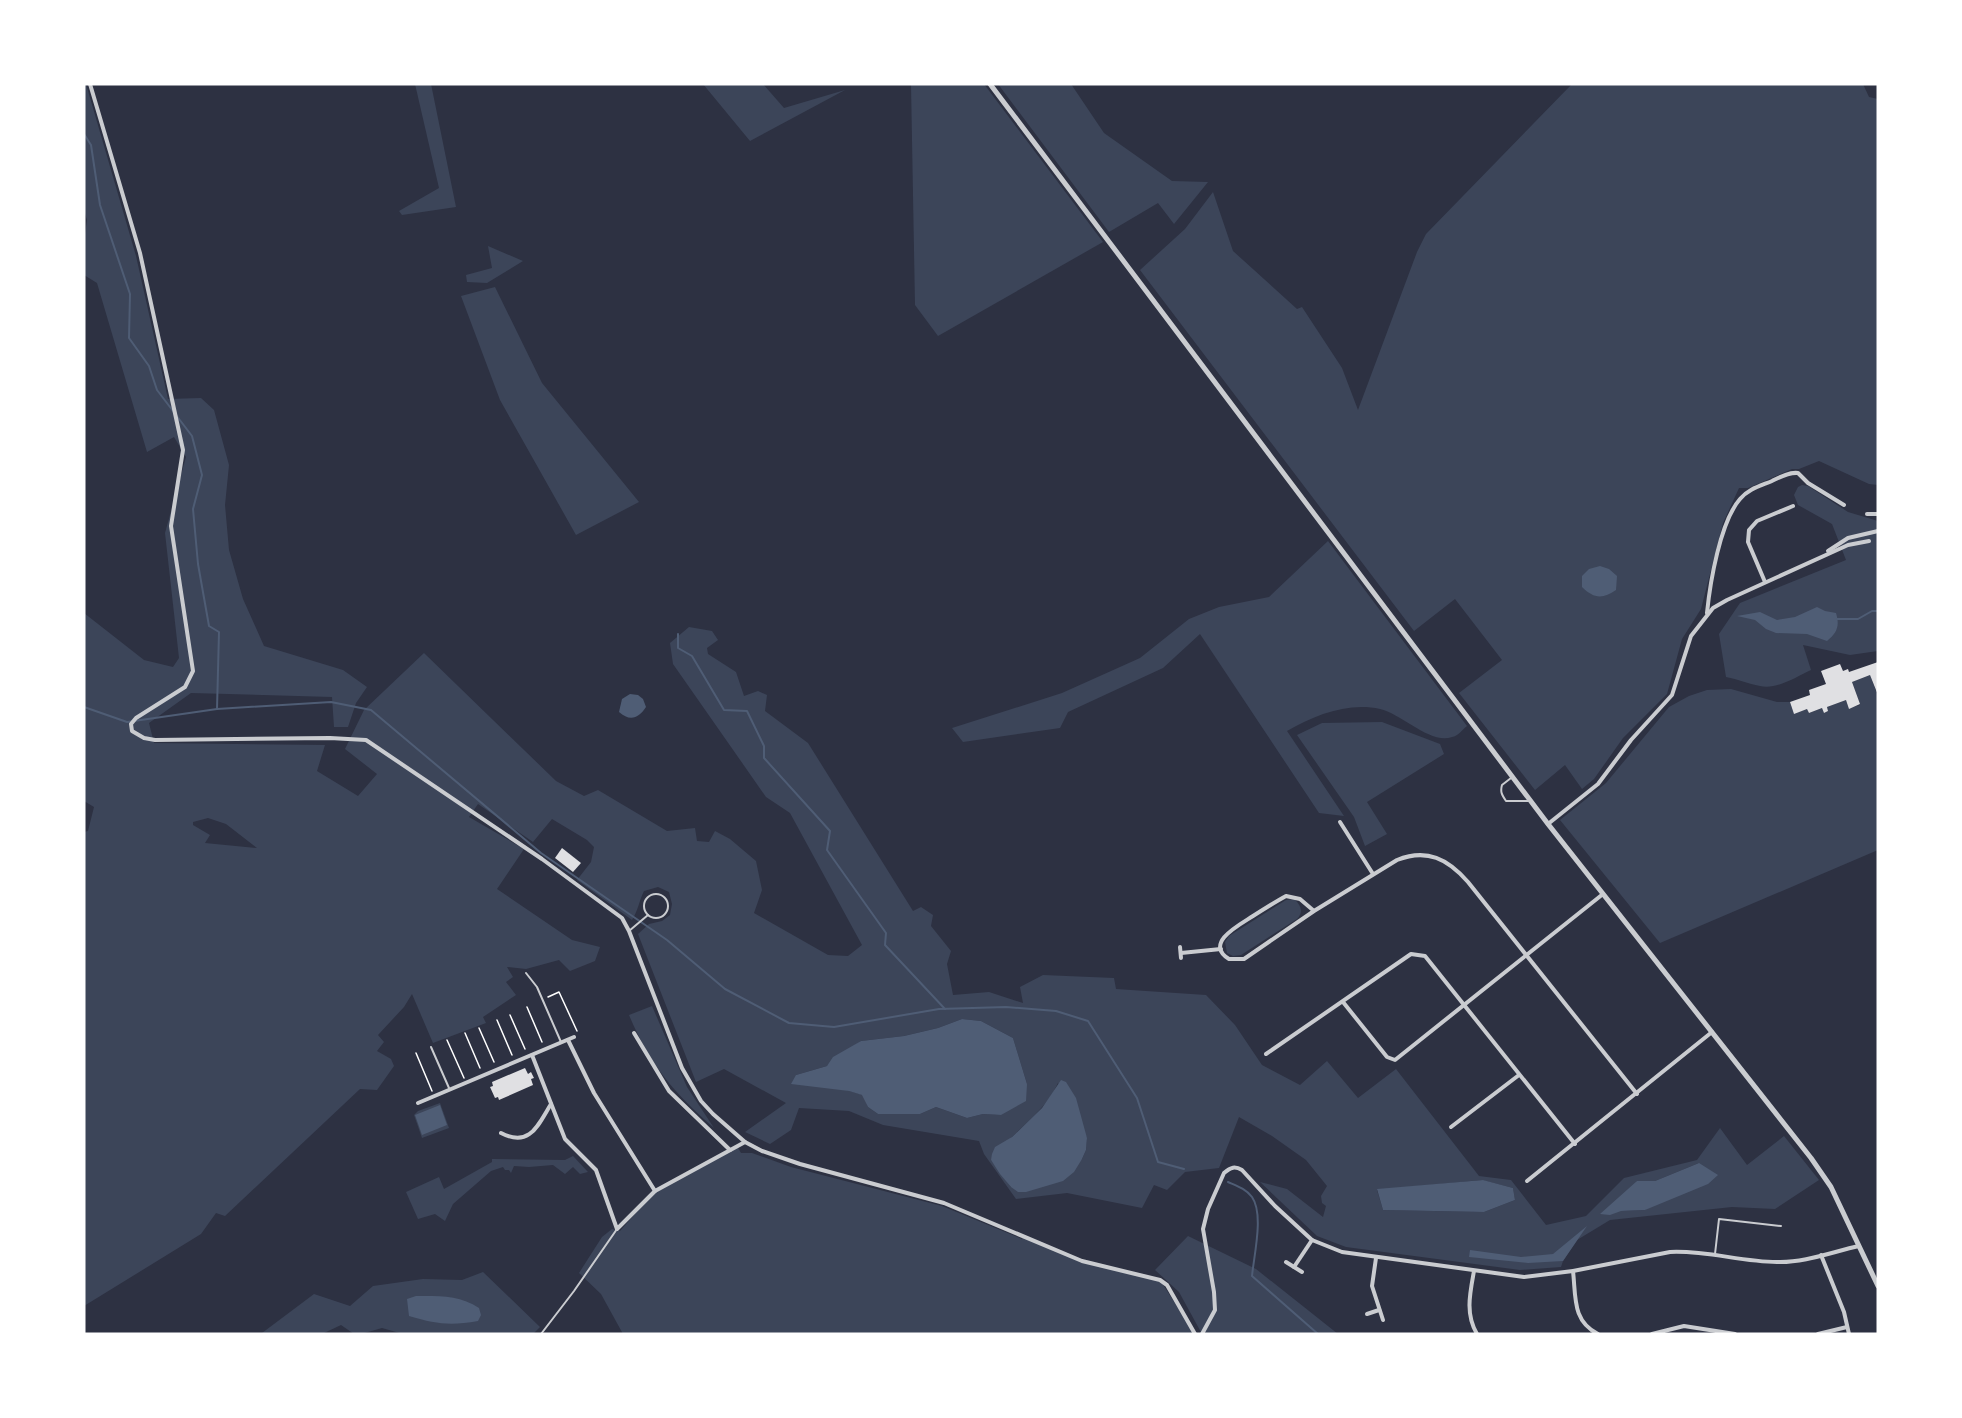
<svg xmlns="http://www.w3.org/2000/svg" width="1962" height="1418" viewBox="0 0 1962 1418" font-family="Arial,sans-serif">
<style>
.green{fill:#3c4559;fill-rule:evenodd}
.water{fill:#4f5d75}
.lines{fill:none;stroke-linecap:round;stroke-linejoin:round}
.stream{stroke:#4f5d75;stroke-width:2}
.building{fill:#e0e0e3}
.path{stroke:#fff;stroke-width:1.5}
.service{stroke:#caccd0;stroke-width:2}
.minor{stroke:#caccd0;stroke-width:4}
.tertiary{stroke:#caccd0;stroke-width:5}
</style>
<rect width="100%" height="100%" fill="#2d3142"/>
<g class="green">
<path d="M84 84H86L136 256 168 399 201 398 214 410 229 465 225 505 229 550 243 599 264 646 343 670 367 687 356 703 348 727H334L332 697 191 693 149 723 154 743 325 745 317 771 358 796 377 774 345 749 364 710 424 653 556 781 584 796 598 790 667 831 695 828 697 841 709 842 715 831 730 839 756 861 762 890 754 913 828 955 848 956 862 945 790 813 766 797 673 664 670 643 689 627 712 631 718 640 707 648 708 654 736 672 744 696 758 691 767 695 765 711 808 743 913 911 921 907 933 915 931 926 951 951 947 964 953 995 989 992 1023 1003 1020 987 1043 975 1114 978 1116 989 1206 995 1235 1025 1262 1065 1300 1085 1327 1061 1358 1098 1396 1069 1479 1176 1511 1180 1546 1225 1586 1216 1624 1178 1697 1160 1720 1128 1747 1165 1784 1136 1819 1180 1775 1209 1732 1207 1610 1220 1577 1240 1563 1261 1561 1267 1520 1270 1346 1247 1317 1236 1260 1182 1287 1189 1323 1217 1326 1206 1322 1203 1321 1196 1327 1186 1306 1160 1272 1136 1239 1117 1219 1168 1185 1172 1167 1190 1154 1185 1142 1208 1067 1193 1016 1199 984 1154 979 1141 883 1125 849 1111 799 1108 791 1130 770 1144 745 1132 786 1103 724 1069 696 1082 638 934 649 924 662 921 670 915 672 904 669 892 658 887 644 891C639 901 638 911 632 920L577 880 591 862 594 847 587 840 552 819 533 842 478 804 469 817 524 849 497 889 572 940 600 947 595 961 570 971 559 960 526 969 507 967 513 977 506 982 516 995 483 1017 486 1023 433 1043 412 994 404 1007 378 1035 384 1042 377 1051 391 1059 394 1066 377 1090 360 1089 225 1216 216 1213 201 1234 84 1306V832L88 831 94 807 84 801V613L144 660 173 667 179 658 165 533 186 457 174 437 147 452 97 283 84 275V241L87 220 84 210ZM208 818 226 824 257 848 205 843 210 835 193 825V822ZM962 1019 981 1021 1013 1038 1027 1084 1001 1115 983 1114 967 1118 936 1107 920 1114H878L868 1107 863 1095 796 1075 827 1066 861 1041 904 1036 938 1028ZM1058 1083 1087 1138 1086 1150 1082 1159 1011 1187 991 1160C998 1153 1004 1145 1011 1138 1029 1120 1047 1107 1058 1083ZM1699 1163 1645 1210 1620 1211 1637 1181H1655ZM1482 1180 1513 1188 1515 1200 1484 1212 1383 1210 1377 1190Z"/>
<path d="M415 84H431L456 207 402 215 399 211 439 188Z"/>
<path d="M703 84H763L784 108 845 90 750 141Z"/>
<path d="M911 84H984L1103 242 938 336 915 305Z"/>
<path d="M998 84H1071L1104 133 1172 181 1208 182 1174 224 1158 203 1109 232Z"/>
<path d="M1572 84H1863L1869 97 1878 99V485L1869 484 1819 461 1799 469H1792L1748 488H1739L1723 523 1701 609 1682 639 1667 694 1623 738 1594 779 1582 789 1565 765 1535 790 1459 693 1502 660 1455 599 1414 631 1140 270 1185 229 1213 192 1233 251 1297 309 1302 307 1342 368 1358 410 1417 252 1426 234Z"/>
<path d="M488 246 523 261 487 283 467 282 466 275 492 268Z"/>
<path d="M495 287 542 383 639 502 576 535 500 400 461 296Z"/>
<path d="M1802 485 1808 486 1848 512 1878 521V651L1850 655 1803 645 1811 670C1796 677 1776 690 1760 686 1748 684 1738 679 1726 677L1719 634 1740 603 1846 560 1832 524 1798 505 1794 495 1798 487Z"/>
<path d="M1328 541 1467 726C1462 730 1458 736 1452 737 1431 745 1402 714 1380 709 1348 702 1315 715 1287 731L1344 816 1319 813 1200 634 1163 668 1068 712 1060 728 963 742 952 728 1062 693 1140 658 1189 619 1219 607 1269 597Z"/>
<path d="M1870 675 1878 696V850L1660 943 1560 820 1606 783 1669 707 1689 696 1707 690 1731 689 1777 702H1790L1794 713 1807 709 1809 713 1822 708 1824 713 1828 711 1827 707 1846 700 1849 708 1860 705 1852 682Z"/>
<path d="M1382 722 1440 744 1444 754 1367 802 1387 834 1365 846 1354 817 1297 735 1322 723Z"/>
<path d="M1294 899C1301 905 1304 912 1297 919L1241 955 1233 956 1227 953 1225 942 1229 936 1286 900Z"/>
<path d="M652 1006 687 1087 714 1128C674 1093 650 1065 629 1015Z"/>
<path d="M440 1103 449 1128 422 1138 414 1115 418 1111Z"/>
<path d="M737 1146 741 1153H752L791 1167 942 1206 1022 1239 1023 1236 1082 1261 1160 1280 1195 1334H623L601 1294 579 1273 602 1237 612 1229 620 1231 655 1191Z"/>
<path d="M573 1156 588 1172 580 1174 573 1167 565 1174 553 1165 529 1167 514 1166 511 1173 509 1170H505L503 1167 491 1171 453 1204 445 1221 435 1214 418 1219 406 1192 439 1177 444 1189 492 1162V1159L565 1160Z"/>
<path d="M1188 1236 1256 1269 1338 1334H1202L1179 1292 1155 1270Z"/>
<path d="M483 1272 540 1327 533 1334H403L382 1328 361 1334H354L341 1325 322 1334 262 1333 314 1294 350 1306 373 1286 423 1279 462 1280Z"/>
</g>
<g class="water">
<path d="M1600 566 1609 569 1617 576 1616 590C1603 599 1594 599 1582 587V576L1589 569Z"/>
<path d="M1817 607 1825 611 1836 613C1840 626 1837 633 1827 641L1807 634 1776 633 1766 629 1755 620 1737 616 1760 612 1777 620 1795 617Z"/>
<path d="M630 694 638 695 643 699 646 707C639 718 630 722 619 712L622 699Z"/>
<path d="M962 1019 981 1021 1013 1038 1027 1084 1026 1101 1001 1115 983 1114 967 1118 936 1107 920 1114H878L868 1107 862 1095 849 1091 791 1084 796 1075 827 1066 833 1057 861 1041 904 1036 938 1028Z"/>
<path d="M1061 1080 1066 1082 1076 1098 1087 1138 1086 1150 1082 1159 1074 1172 1063 1181 1026 1192H1018L1011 1187 1000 1174 991 1160 992 1154 995 1147 1012 1137 1042 1108Z"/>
<path d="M440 1105 447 1125 422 1135 415 1115Z"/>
<path d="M1699 1163 1718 1175 1708 1184 1645 1210 1621 1211 1610 1215 1600 1214 1637 1181H1655Z"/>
<path d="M1483 1180 1513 1188 1515 1200 1484 1212 1383 1210 1377 1189Z"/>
<path d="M1587 1226 1563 1261 1528 1263 1469 1257 1470 1250 1521 1257 1553 1254Z"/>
<path d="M416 1296C439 1296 460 1295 479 1308L481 1315 478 1321C450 1326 436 1324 409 1316L407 1299Z"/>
</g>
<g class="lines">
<g class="stream">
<path d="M84 134 91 145 100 205 130 294 129 338 149 366 157 390 173 411"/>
<path d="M176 415 192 436 202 475 193 509 198 564 209 626 219 632 217 709"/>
<path d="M1837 619H1858L1872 611H1878"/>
<path d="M678 634V648L692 656 724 710 747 711 764 746V758L830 831 827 850 886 933 885 945 945 1009"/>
<path d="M84 707 127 722 217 709 331 702 371 710 541 853 667 940 725 989 789 1023 834 1027 939 1009 1006 1007 1056 1011 1088 1021 1137 1098 1158 1162 1184 1169"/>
<path d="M1228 1182C1237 1186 1246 1189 1252 1197 1264 1214 1254 1255 1252 1276L1318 1334"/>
</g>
</g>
<g class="building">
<path d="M1878 662V695L1870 675 1852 682 1860 704 1849 709 1846 700 1827 707 1828 711 1824 713 1822 708 1809 713 1807 709 1794 714 1790 702 1810 695 1809 690 1826 684 1821 671 1840 664 1843 671 1848 669 1849 672Z"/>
<path d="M562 848 581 863 573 872 555 858Z"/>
<path d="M525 1068 528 1074 531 1072 534 1078 531 1079 533 1085 499 1100 498 1097 495 1098 490 1087 493 1086 492 1082Z"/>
</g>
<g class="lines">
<g class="path">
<path d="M548 997 559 992 577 1031"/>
<path d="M527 1007 542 1042"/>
<path d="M510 1015 525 1049"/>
<path d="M497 1020 512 1055"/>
<path d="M479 1028 494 1062"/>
<path d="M465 1033 480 1068"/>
<path d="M447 1040 464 1078"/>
<path d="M416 1053 432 1091"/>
</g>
<g class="service">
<path d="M1511 778 1502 785C1500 792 1502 795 1506 801H1528"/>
<circle cx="656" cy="906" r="12"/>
<path d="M629 931 648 915"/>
<path d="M526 973 537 987 561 1042"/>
<path d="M431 1047 449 1088"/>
<path d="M1715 1254 1719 1219 1781 1226"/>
<path d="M541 1334 574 1291 617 1229"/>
</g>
<g class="minor">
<path d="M90 84 140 253 183 450 171 526 193 671 185 687 136 718 131 724 132 731 144 738 155 740 330 738 366 740 542 859 622 918 629 931 682 1068 701 1101 713 1114 745 1142 762 1151 800 1164 944 1203 1082 1261 1160 1280 1167 1285 1195 1334"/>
<path d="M1867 514H1878"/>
<path d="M1828 551 1848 538 1878 531"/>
<path d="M1765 582 1748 542 1749 530 1757 521 1793 506"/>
<path d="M1707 613C1710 583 1720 522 1740 499 1748 489 1760 486 1772 481 1780 477 1789 472 1798 473L1808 483 1844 505"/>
<path d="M1340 822 1373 874"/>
<path d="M1548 824 1598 784 1631 740 1672 695 1691 636 1713 608 1727 600 1848 545 1869 541"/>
<path d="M1314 911 1300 899 1286 896C1275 902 1264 909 1253 916 1241 924 1203 943 1229 959H1244L1314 911 1397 860C1427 848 1448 859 1468 882L1637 1094"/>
<path d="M1180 947 1181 958"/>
<path d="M1181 953 1221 949"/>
<path d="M1343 1002 1387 1057 1395 1060 1603 894"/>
<path d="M634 1033 669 1091 730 1150"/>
<path d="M568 1040 594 1093 655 1191"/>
<path d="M1266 1054 1411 954 1425 956 1575 1144"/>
<path d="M532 1055 565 1139 596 1170 617 1229 655 1191 745 1142"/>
<path d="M418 1103 574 1037"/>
<path d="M1451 1127 1519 1075"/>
<path d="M501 1133C530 1148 538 1125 551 1104"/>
<path d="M1527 1181 1712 1032"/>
<path d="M1821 1255 1844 1312 1849 1334"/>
<path d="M1376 1258 1372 1286 1383 1320"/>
<path d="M1286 1262 1302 1272"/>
<path d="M1294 1267 1312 1240"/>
<path d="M1474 1271C1470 1293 1465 1314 1477 1334"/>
<path d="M1573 1271C1576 1297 1572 1321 1598 1334"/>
<path d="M1367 1314 1379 1310"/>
<path d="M1202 1334 1215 1310 1214 1292 1203 1229 1208 1209 1224 1173C1231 1167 1235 1166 1242 1170L1275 1206 1312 1240 1342 1252 1524 1277 1573 1271 1670 1252C1706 1250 1741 1262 1777 1262 1804 1263 1832 1252 1859 1246"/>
<path d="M1652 1334 1684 1326 1735 1334"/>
<path d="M1818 1334 1847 1327"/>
</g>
<path class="tertiary" d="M990 84 1548 824 1811 1158 1831 1187 1878 1286"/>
</g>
<rect width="1962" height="1418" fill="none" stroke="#ffffff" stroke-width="171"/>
</svg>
